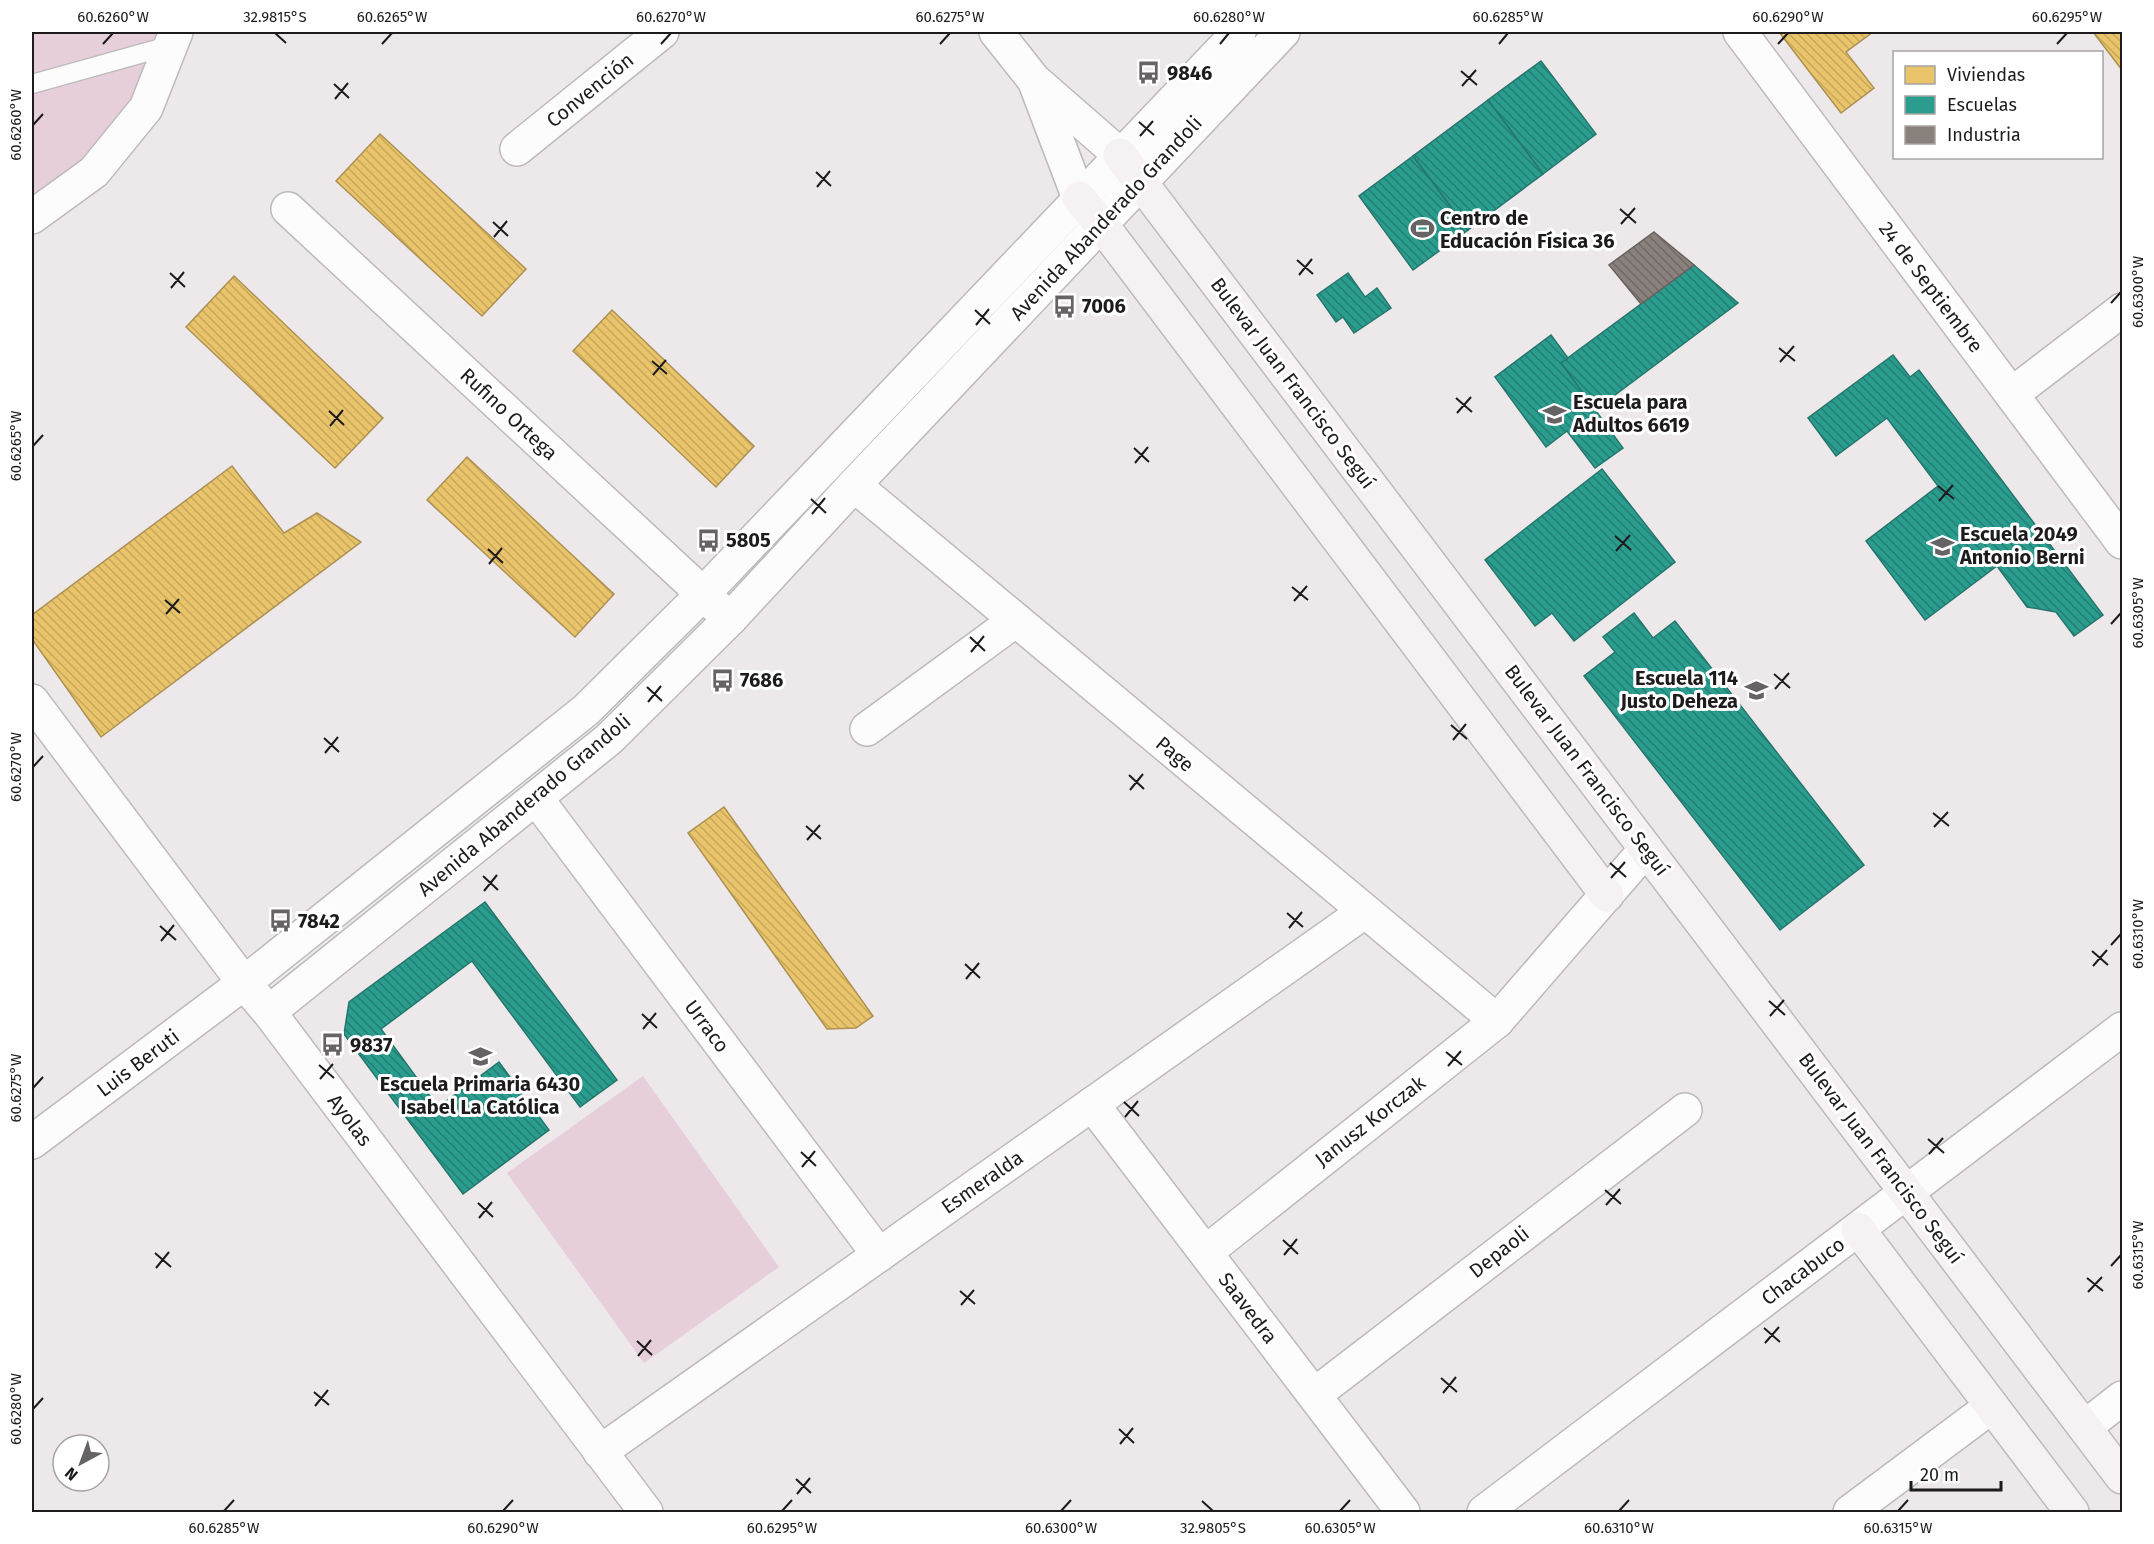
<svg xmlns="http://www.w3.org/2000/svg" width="2154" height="1544" viewBox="0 0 2154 1544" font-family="'Fira Sans',sans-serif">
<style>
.grass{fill:#e6cedb}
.homes{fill:url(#homes-back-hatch);stroke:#ac9153;stroke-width:1.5}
.schools{fill:url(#schools-back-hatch);stroke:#26766c;stroke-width:1.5}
.industry{fill:url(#industry-back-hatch);stroke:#69625f;stroke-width:1.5}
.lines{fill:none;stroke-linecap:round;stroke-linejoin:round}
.service-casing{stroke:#bdbabb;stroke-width:21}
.minor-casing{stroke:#bdbabb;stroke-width:36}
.tertiary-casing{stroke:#bdbabb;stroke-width:36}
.secondary-casing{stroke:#bdbabb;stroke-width:36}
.service{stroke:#fcfcfc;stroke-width:18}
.minor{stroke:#fcfcfc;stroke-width:33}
.tertiary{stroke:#fcfcfc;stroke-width:33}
.secondary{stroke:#f6f2f4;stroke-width:33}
.ticks{fill:none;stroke:#1d1b1c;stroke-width:2}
.labels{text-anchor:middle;stroke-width:6;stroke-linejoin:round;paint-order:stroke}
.poi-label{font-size:20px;font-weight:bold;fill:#1d1b1c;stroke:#fff;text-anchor:start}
.street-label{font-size:20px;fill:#1d1b1c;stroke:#fff}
.neatline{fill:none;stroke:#1d1b1c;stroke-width:2}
.ticks-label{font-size:15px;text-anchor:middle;fill:#1d1b1c}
</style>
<defs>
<pattern id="homes-back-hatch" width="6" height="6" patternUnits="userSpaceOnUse" patternTransform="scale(1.5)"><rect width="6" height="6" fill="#e9c46a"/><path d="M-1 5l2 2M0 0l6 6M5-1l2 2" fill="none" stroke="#c7a85b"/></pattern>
<pattern id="schools-back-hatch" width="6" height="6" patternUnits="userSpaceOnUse" patternTransform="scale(1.5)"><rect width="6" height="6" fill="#2a9d8f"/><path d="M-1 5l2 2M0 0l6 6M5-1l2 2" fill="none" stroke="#237f74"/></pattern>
<pattern id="industry-back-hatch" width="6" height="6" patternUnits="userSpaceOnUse" patternTransform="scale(1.5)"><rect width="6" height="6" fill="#8a817c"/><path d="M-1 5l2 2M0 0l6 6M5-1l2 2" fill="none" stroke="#706965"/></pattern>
</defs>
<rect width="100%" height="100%" fill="#ede9eb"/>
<g class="grass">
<path d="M32 32H176L146 108 32 217Z"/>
<path d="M643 1076 779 1267 644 1363 507 1173Z"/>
</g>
<g class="homes">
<path d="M1779 32H1873L1846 52 1874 88 1841 113Z"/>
<path d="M2093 32H2122V70Z"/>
<path d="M380 134 526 269 482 316 336 181Z"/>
<path d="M234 276 383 418 335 468 186 327Z"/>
<path d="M612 310 754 446 716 487 573 351Z"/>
<path d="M467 457 614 594 575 637 427 500Z"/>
<path d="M232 466 284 533 317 513 361 542 101 737 32 639V615Z"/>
<path d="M724 807 873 1016 856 1028 827 1029 688 833Z"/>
</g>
<g class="schools">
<path d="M1541 61 1596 134 1543 174 1488 100Z"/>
<path d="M1488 100 1543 174 1468 230 1413 156Z"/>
<path d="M1413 156 1468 230 1413 270 1359 196Z"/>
<path d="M1694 265 1738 303 1595 410 1561 363Z"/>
<path d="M1348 273 1365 297 1377 288 1391 308 1354 333 1343 317 1336 322 1317 295Z"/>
<path d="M1551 335 1568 358 1561 363 1623 448 1595 468 1567 431 1546 447 1495 377Z"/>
<path d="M1893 355 1910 377 1919 370 2103 615 2074 636 2056 612 2027 607 1997 566 1925 620 1866 541 1938 486 1887 418 1836 456 1808 418Z"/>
<path d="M1602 469 1675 562 1574 641 1552 613 1535 626 1485 560Z"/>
<path d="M1634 613 1653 638 1675 621 1864 865 1780 930 1584 676 1615 652 1603 637Z"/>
<path d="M485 902 617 1080 580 1107 472 961 381 1029 438 1107 499 1062 549 1130 463 1194 344 1034 349 1002Z"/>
</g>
<path class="industry" d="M1654 232 1694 265 1641 304 1609 265Z"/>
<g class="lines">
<defs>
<path id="service" d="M32 84 172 45"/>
<g id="minor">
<path d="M996 32 1034 80 1120 155"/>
<path d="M1740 32 2122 542"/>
<path d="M1036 85 1079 198"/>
<path d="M517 149 662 32"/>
<path d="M288 209 730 619"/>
<path d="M32 217 94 172 146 108 176 32"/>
<path d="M2012 394 2122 310"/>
<path d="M854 485 1497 1021"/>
<path d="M867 729 1016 620"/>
<path d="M536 798 879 1255"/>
<path d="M269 1012 646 1512"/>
<path d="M1092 1104 1403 1512"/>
<path d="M32 1142 244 983"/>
<path d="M1206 1252 1497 1021 1646 849"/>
<path d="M1314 1395 1685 1110"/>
<path d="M2085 1427 2122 1398"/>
<path d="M600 1452 1364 912"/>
<path d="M1484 1512 2122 1029"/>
<path d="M1850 1512 1992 1406"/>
</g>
<g id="tertiary">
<path d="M32 701 244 983 269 1012 609 739 730 619 854 485 1283 32"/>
<path d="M244 983 586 710 703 594 1239 32"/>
</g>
<g id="secondary">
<path d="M1120 155 2122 1477"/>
<path d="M1079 198 1101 224 1607 895"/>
<path d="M1858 1229 2072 1512"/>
</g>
</defs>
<use href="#service" class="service-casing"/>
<use href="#minor" class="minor-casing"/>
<use href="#tertiary" class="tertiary-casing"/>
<use href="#secondary" class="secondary-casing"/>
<use href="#service" class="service"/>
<use href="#minor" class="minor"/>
<use href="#tertiary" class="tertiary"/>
<use href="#secondary" class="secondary"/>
</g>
<path class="ticks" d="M275 33 286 43M103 44 113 33M382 44 392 33M661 44 671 33M940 44 950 33M1220 44 1229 33M1499 44 1508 33M1778 44 1788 33M2057 44 2067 33M1461 71 1477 85M334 84 349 98M1462 86 1476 70M335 99 348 83M1139 122 1154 135M33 125 43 114M1140 136 1153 121M816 172 831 186M817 187 830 171M1620 209 1636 223M493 222 508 236M1621 224 1635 208M494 237 507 221M1297 260 1313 274M170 273 185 287M1299 275 1312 259M171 288 184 272M2111 303 2121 292M975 310 990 324M976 325 989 309M1779 348 1795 361M652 361 667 374M1780 362 1794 346M653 375 666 360M1456 398 1472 412M329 411 344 425M1457 413 1471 397M330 426 343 410M33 446 43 435M1134 448 1149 462M1135 463 1148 447M1938 486 1954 499M811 499 826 513M1939 501 1953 485M812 514 825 498M1615 536 1631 550M488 549 503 563M1616 551 1630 535M489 564 502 548M1292 587 1308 600M165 600 180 613M1294 601 1307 586M166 614 179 599M2111 624 2121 613M970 637 985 651M971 652 984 636M1774 674 1790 688M647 687 662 701M1775 689 1789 673M648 702 661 686M1451 725 1467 739M324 738 339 752M1453 740 1466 724M325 753 338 737M33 767 43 756M1129 775 1144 789M1130 790 1143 774M1933 813 1949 826M806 826 821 839M1934 827 1948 812M807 840 820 825M1610 863 1626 877M483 876 498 890M1611 878 1625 862M484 891 497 875M1287 913 1303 927M160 926 176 940M1289 928 1302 912M161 941 174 925M2111 945 2121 934M2092 951 2108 965M965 964 980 978M2093 966 2107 950M966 979 979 963M1769 1001 1785 1015M642 1014 657 1028M1770 1016 1784 1000M643 1029 656 1013M1446 1052 1462 1065M319 1065 334 1078M1448 1066 1461 1051M320 1079 333 1064M33 1088 43 1077M1124 1102 1139 1116M1125 1117 1138 1101M1928 1139 1944 1153M801 1152 816 1166M1929 1154 1943 1138M802 1167 815 1151M1605 1190 1621 1204M478 1203 493 1217M1606 1205 1620 1189M479 1218 492 1202M1283 1240 1298 1254M155 1253 171 1267M1284 1255 1297 1239M2111 1266 2121 1255M156 1268 169 1252M2087 1278 2103 1291M960 1291 975 1304M2088 1292 2102 1277M961 1305 974 1290M1764 1328 1780 1342M637 1341 652 1355M1765 1343 1779 1327M638 1356 651 1340M1441 1378 1457 1392M314 1392 329 1405M1443 1393 1456 1377M315 1406 328 1390M33 1409 43 1398M1119 1429 1134 1443M1120 1444 1133 1428M796 1479 811 1493M797 1494 810 1478M1202 1501 1213 1511M224 1511 234 1500M503 1511 513 1500M782 1511 792 1500M1061 1511 1071 1500M1340 1511 1350 1500M1619 1511 1629 1500M1898 1511 1908 1500"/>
<defs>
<symbol id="bus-bare" viewBox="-9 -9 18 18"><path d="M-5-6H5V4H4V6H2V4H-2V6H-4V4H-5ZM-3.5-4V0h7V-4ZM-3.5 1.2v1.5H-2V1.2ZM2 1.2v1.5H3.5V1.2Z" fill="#666364" stroke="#fff" stroke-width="2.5" paint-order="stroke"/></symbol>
<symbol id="stadium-bare" viewBox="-9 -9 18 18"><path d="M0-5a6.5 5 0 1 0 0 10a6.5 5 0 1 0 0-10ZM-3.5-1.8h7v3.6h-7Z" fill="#666364" stroke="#fff" stroke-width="2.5" paint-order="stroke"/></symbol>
<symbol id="university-bare" viewBox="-9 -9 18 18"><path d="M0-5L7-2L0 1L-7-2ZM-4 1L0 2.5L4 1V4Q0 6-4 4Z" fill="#666364" stroke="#fff" stroke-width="2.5" paint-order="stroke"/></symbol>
<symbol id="school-bare" viewBox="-9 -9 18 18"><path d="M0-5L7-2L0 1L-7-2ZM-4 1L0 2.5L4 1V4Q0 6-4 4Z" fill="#666364" stroke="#fff" stroke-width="2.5" paint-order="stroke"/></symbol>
</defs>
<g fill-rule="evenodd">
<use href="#bus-bare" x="1132" y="56" width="33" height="33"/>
<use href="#stadium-bare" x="1406" y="212" width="33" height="33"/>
<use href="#bus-bare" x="1048" y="290" width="33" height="33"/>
<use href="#university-bare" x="1538" y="398" width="33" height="33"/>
<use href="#bus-bare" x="692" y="524" width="33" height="33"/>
<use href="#school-bare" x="1926" y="530" width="33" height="33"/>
<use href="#bus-bare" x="706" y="664" width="33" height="33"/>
<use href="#school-bare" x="1740" y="674" width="33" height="33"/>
<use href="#bus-bare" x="264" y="904" width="33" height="33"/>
<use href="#bus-bare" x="316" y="1028" width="33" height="33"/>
<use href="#school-bare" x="464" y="1040" width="33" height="33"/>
</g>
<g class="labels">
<g class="poi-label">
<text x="1167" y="80">9846</text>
<text x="1440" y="225">Centro de<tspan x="1440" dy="23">Educación Física 36</tspan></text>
<text x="1082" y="313">7006</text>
<text x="1573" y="409">Escuela para<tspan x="1573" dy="23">Adultos 6619</tspan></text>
<text x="1960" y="541">Escuela 2049<tspan x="1960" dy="23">Antonio Berni</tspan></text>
<text x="726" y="547">5805</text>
<text x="1738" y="685" text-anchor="end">Escuela 114<tspan x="1738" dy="23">Justo Deheza</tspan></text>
<text x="740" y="687">7686</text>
<text x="298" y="928">7842</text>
<text x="350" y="1052">9837</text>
<text x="480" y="1091" text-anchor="middle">Escuela Primaria 6430<tspan x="480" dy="23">Isabel La Católica</tspan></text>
</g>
<g class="street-label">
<text transform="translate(590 90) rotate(-39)" y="7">Convención</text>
<text transform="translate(1106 218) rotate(-47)" y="7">Avenida Abanderado Grandoli</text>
<text transform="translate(1931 287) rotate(53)" y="7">24 de Septiembre</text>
<text transform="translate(1293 383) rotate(53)" y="7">Bulevar Juan Francisco Seguí</text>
<text transform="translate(509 414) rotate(43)" y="7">Rufino Ortega</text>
<text transform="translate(1175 754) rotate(40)" y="7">Page</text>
<text transform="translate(1587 770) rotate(53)" y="7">Bulevar Juan Francisco Seguí</text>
<text transform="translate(524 805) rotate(-40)" y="7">Avenida Abanderado Grandoli</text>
<text transform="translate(707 1026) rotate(53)" y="7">Urraco</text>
<text transform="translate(138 1063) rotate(-37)" y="7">Luis Beruti</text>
<text transform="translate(350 1120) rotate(53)" y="7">Ayolas</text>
<text transform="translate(1370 1121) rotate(-38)" y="7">Janusz Korczak</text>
<text transform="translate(1881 1158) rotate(53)" y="7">Bulevar Juan Francisco Seguí</text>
<text transform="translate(982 1182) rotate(-35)" y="7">Esmeralda</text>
<text transform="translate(1499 1252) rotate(-38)" y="7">Depaoli</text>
<text transform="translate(1803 1271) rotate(-37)" y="7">Chacabuco</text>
<text transform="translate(1248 1308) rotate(53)" y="7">Saavedra</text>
</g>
</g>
<rect width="2154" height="1544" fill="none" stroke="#ffffff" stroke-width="66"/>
<rect x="1893" y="51" width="210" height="108" fill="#ffffff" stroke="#a5a4a4" stroke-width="1.5"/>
<rect x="1905" y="66" width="30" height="18" fill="#e9c46a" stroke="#a5a4a4" stroke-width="1.5"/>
<text x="1947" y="81" font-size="18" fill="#1d1b1c">Viviendas</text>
<rect x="1905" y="96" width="30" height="18" fill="#2a9d8f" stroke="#a5a4a4" stroke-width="1.5"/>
<text x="1947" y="111" font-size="18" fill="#1d1b1c">Escuelas</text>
<rect x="1905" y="126" width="30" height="18" fill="#8a817c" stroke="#a5a4a4" stroke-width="1.5"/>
<text x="1947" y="141" font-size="18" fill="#1d1b1c">Industria</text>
<g transform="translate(81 1463) rotate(221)"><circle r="28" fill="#ffffff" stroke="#a5a4a4" stroke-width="1.5"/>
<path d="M0-4.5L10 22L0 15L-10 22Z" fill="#666364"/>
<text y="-9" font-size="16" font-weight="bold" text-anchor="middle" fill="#1d1b1c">N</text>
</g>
<path d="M1911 1481v9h90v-9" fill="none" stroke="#1d1b1c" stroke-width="3"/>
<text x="1920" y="1481" font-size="18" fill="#1d1b1c" stroke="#ffffff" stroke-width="4.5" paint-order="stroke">20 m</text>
<rect x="33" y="33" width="2088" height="1478" class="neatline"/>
<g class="ticks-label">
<text x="113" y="22">60.6260°W</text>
<text x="275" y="22">32.9815°S</text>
<text x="392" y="22">60.6265°W</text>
<text x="671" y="22">60.6270°W</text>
<text x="950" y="22">60.6275°W</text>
<text x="1229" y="22">60.6280°W</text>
<text x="1508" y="22">60.6285°W</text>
<text x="1788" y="22">60.6290°W</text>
<text x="2067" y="22">60.6295°W</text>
<text transform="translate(16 125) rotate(-90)" y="5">60.6260°W</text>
<text transform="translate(2138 292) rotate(-90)" y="5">60.6300°W</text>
<text transform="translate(16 446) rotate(-90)" y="5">60.6265°W</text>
<text transform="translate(2138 613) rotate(-90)" y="5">60.6305°W</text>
<text transform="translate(16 767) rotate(-90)" y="5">60.6270°W</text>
<text transform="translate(2138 934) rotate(-90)" y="5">60.6310°W</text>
<text transform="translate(16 1088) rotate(-90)" y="5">60.6275°W</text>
<text transform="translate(2138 1255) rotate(-90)" y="5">60.6315°W</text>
<text transform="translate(16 1409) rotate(-90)" y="5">60.6280°W</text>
<text x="224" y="1533">60.6285°W</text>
<text x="503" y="1533">60.6290°W</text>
<text x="782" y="1533">60.6295°W</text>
<text x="1061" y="1533">60.6300°W</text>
<text x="1213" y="1533">32.9805°S</text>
<text x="1340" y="1533">60.6305°W</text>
<text x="1619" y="1533">60.6310°W</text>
<text x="1898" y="1533">60.6315°W</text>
</g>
</svg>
